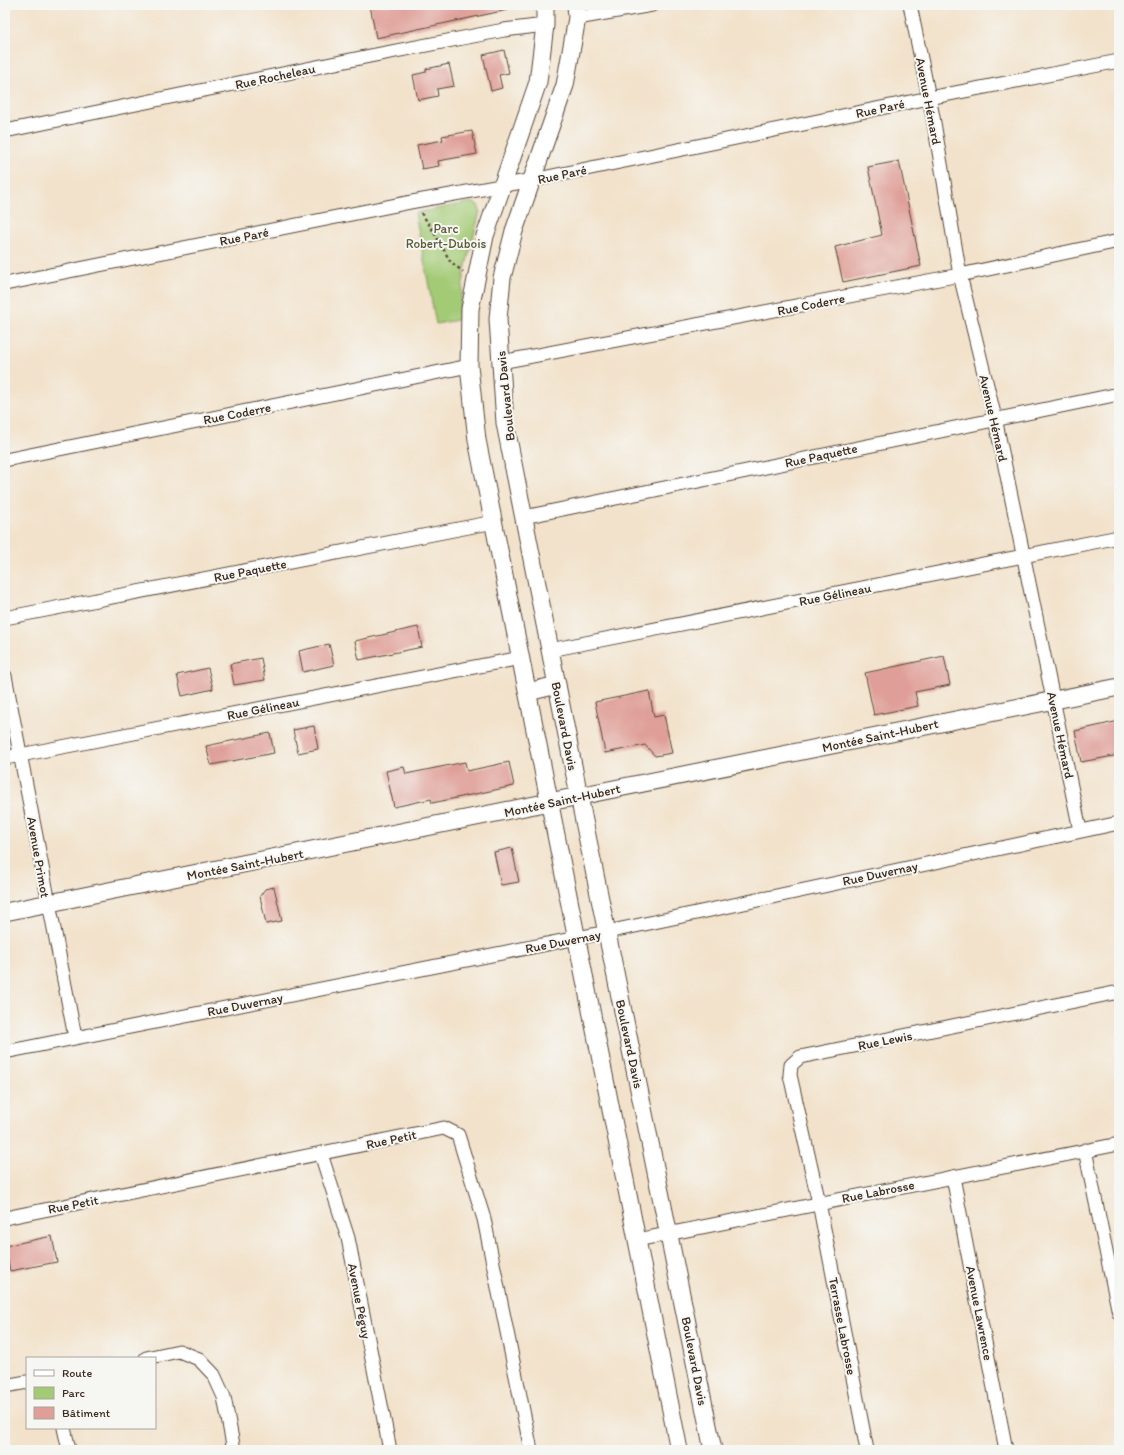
<svg xmlns="http://www.w3.org/2000/svg" width="1124" height="1455" viewBox="0 0 1124 1455" font-family="Itim,sans-serif">
<style>
.green{fill:#a3ca75;stroke:#6f7a4a}
.building{fill:#df9e97}
.lines{fill:none;stroke-linecap:round;stroke-linejoin:round}
.minor-casing{stroke:#564638;stroke-width:15}
.tertiary-casing{stroke:#564638;stroke-width:19}
.path{stroke:#564638;stroke-width:2.5;stroke-dasharray:3 3;stroke-linecap:butt}
.minor{stroke:#fff;stroke-width:13}
.tertiary{stroke:#fff;stroke-width:17}
.labels{text-anchor:middle;stroke-width:4;stroke-linejoin:round;paint-order:stroke}
.street-label{font-size:13px;fill:#3b2a1e;stroke:#f6f6f2}
.park-label{font-size:13px;fill:#5a5a38;stroke:#f6f6f2}
</style>
<rect width="100%" height="100%" fill="#f6f6f2"/>
<filter id="ink" filterUnits="userSpaceOnUse"><feTurbulence type="fractalNoise" baseFrequency=".025" numOctaves="2"/><feDisplacementMap in="SourceGraphic" scale="8" xChannelSelector="R" yChannelSelector="G"/><feConvolveMatrix kernelMatrix="1 2 1 2 8 2 1 2 1" color-interpolation-filters="sRGB"/></filter>
<filter id="wash" filterUnits="userSpaceOnUse"><feTurbulence type="fractalNoise" baseFrequency=".012" numOctaves="4" result="noise"/><feDisplacementMap in="SourceGraphic" scale="16" xChannelSelector="R" yChannelSelector="G"/><feGaussianBlur stdDeviation="0.9" result="paint"/><feColorMatrix in="noise" values="0 0 0 0 0 0 0 0 0 0 0 0 0 0 0 0 0 1.4 0 .05"/><feComposite in="paint" operator="in"/></filter>
<g filter="url(#wash)">
<rect width="100%" height="100%" fill="#f2e2cb"/>
<path class="green" d="M472 202 478 205 480 211 465 270 458 320 436 324 415 213Z"/>
<g id="blocks">
<g class="building">
<path d="M370 5H506L507 10 376 38Z"/>
<path d="M504 50 509 73 499 75 502 88 491 91 483 55Z"/>
<path d="M449 64 454 86 437 89 438 96 418 100 413 75 426 72V69Z"/>
<path d="M472 131 477 154 438 161 439 166 422 169 417 145 443 140 442 136Z"/>
<path d="M899 161 921 266 843 282 835 247 882 235 868 167Z"/>
<path d="M418 627 422 647 359 660 355 641Z"/>
<path d="M329 644 334 665 303 672 299 651Z"/>
<path d="M944 656 950 685 915 692 918 706 874 715 865 673Z"/>
<path d="M261 658 265 680 234 685 230 664Z"/>
<path d="M208 668 213 689 182 696 177 675Z"/>
<path d="M649 691 654 717 664 715 672 753 655 756 645 745 605 753 595 702Z"/>
<path d="M1119 721V755L1081 762 1075 731Z"/>
<path d="M314 726 318 749 298 753 293 730Z"/>
<path d="M270 733 274 753 211 765 206 746Z"/>
<path d="M465 762 467 771 509 762 514 786 432 803 431 799 394 807 386 771 404 767 406 774Z"/>
<path d="M512 848 519 882 501 885 494 852Z"/>
<path d="M274 887 282 921 266 924 260 896 265 889Z"/>
<path d="M52 1236 57 1262 10 1271 5 1246Z"/>
</g>
</g>
</g>
<g filter="url(#ink)">
<use href="#blocks" fill-opacity="0" stroke="#564638" stroke-width="1"/>
<g class="lines">
<defs>
<g id="minor">
<path d="M910 5 933 117 960 275 995 418 1080 830"/>
<path d="M577 18 652 5"/>
<path d="M5 131 370 56 504 30 545 25"/>
<path d="M5 284 411 202 533 180 929 98 1119 61"/>
<path d="M501 362 960 275 1119 241"/>
<path d="M5 460 469 366"/>
<path d="M524 517 1119 394"/>
<path d="M5 618 494 522"/>
<path d="M550 650 1119 537"/>
<path d="M5 676 75 1037"/>
<path d="M5 758 521 658"/>
<path d="M5 1052 607 932 1119 823"/>
<path d="M1085 1150 1119 1313"/>
<path d="M321 1154 348 1238 390 1450"/>
<path d="M953 1177 1006 1450"/>
<path d="M5 1218 444 1128 458 1135 484 1219 531 1450"/>
<path d="M637 1240 1119 1144"/>
<path d="M146 1358 179 1351 199 1359 214 1375 224 1397 234 1450"/>
<path d="M5 1386 27 1382"/>
<path d="M64 1428 69 1450"/>
<path d="M867 1450 819 1203 790 1075 791 1065 800 1057 1119 992"/>
</g>
<g id="tertiary">
<path d="M545 5V25L538 82 485 236 470 309 469 366 477 440 679 1450"/>
<path d="M576 5 577 18 565 85 514 231 502 278 498 319 505 423 584 821 713 1450"/>
<path d="M528 692 557 685"/>
<path d="M5 912 1119 687"/>
</g>
</defs>
<use href="#minor" class="minor-casing"/>
<use href="#tertiary" class="tertiary-casing"/>
<path class="path" d="M421 213 431 227 450 261 463 272"/>
<use href="#minor" class="minor"/>
<use href="#tertiary" class="tertiary"/>
</g>
</g>
<g class="labels">
<g class="street-label">
<text transform="translate(275 76) rotate(-12)" y="5">Rue Rocheleau</text>
<text transform="translate(929 101) rotate(79)" y="5">Avenue Hémard</text>
<text transform="translate(880 108) rotate(-12)" y="5">Rue Paré</text>
<text transform="translate(562 174) rotate(-12)" y="5">Rue Paré</text>
<text transform="translate(244 236) rotate(-11)" y="5">Rue Paré</text>
<text transform="translate(811 304) rotate(-11)" y="5">Rue Coderre</text>
<text transform="translate(505 396) rotate(-96)" y="5">Boulevard Davis</text>
<text transform="translate(237 413) rotate(-11)" y="5">Rue Coderre</text>
<text transform="translate(994 418) rotate(77)" y="5">Avenue Hémard</text>
<text transform="translate(821 455) rotate(-12)" y="5">Rue Paquette</text>
<text transform="translate(250 570) rotate(-11)" y="5">Rue Paquette</text>
<text transform="translate(835 594) rotate(-11)" y="5">Rue Gélineau</text>
<text transform="translate(263 708) rotate(-11)" y="5">Rue Gélineau</text>
<text transform="translate(565 726) rotate(79)" y="5">Boulevard Davis</text>
<text transform="translate(880 735) rotate(-12)" y="5">Montée Saint-Hubert</text>
<text transform="translate(1061 735) rotate(78)" y="5">Avenue Hémard</text>
<text transform="translate(562 800) rotate(-12)" y="5">Montée Saint-Hubert</text>
<text transform="translate(39 857) rotate(80)" y="5">Avenue Primot</text>
<text transform="translate(245 864) rotate(-11)" y="5">Montée Saint-Hubert</text>
<text transform="translate(880 873) rotate(-12)" y="5">Rue Duvernay</text>
<text transform="translate(563 941) rotate(-11)" y="5">Rue Duvernay</text>
<text transform="translate(245 1004) rotate(-11)" y="5">Rue Duvernay</text>
<text transform="translate(885 1040) rotate(-11)" y="5">Rue Lewis</text>
<text transform="translate(630 1044) rotate(78)" y="5">Boulevard Davis</text>
<text transform="translate(391 1139) rotate(-12)" y="5">Rue Petit</text>
<text transform="translate(878 1191) rotate(-11)" y="5">Rue Labrosse</text>
<text transform="translate(73 1204) rotate(-11)" y="5">Rue Petit</text>
<text transform="translate(360 1301) rotate(79)" y="5">Avenue Péguy</text>
<text transform="translate(980 1313) rotate(79)" y="5">Avenue Lawrence</text>
<text transform="translate(843 1326) rotate(79)" y="5">Terrasse Labrosse</text>
<text transform="translate(695 1361) rotate(79)" y="5">Boulevard Davis</text>
</g>
<g class="park-label">
<text x="446" y="233">Parc<tspan x="446" dy="15">Robert-Dubois</tspan></text>
</g>
</g>
<rect width="1124" height="1455" fill="none" stroke="#f6f6f2" stroke-width="20"/>
<rect x="26" y="1357" width="130" height="72" fill="#f6f6f2" stroke="#aba49d"/>
<rect x="34" y="1370" width="20" height="6" fill="#ffffff" stroke="#aba49d"/>
<text x="62" y="1377" font-size="12" fill="#3b2a1e">Route</text>
<rect x="34" y="1387" width="20" height="12" fill="#a3ca75" stroke="#aba49d"/>
<text x="62" y="1397" font-size="12" fill="#3b2a1e">Parc</text>
<rect x="34" y="1407" width="20" height="12" fill="#df9e97" stroke="#aba49d"/>
<text x="62" y="1417" font-size="12" fill="#3b2a1e">Bâtiment</text>
</svg>
